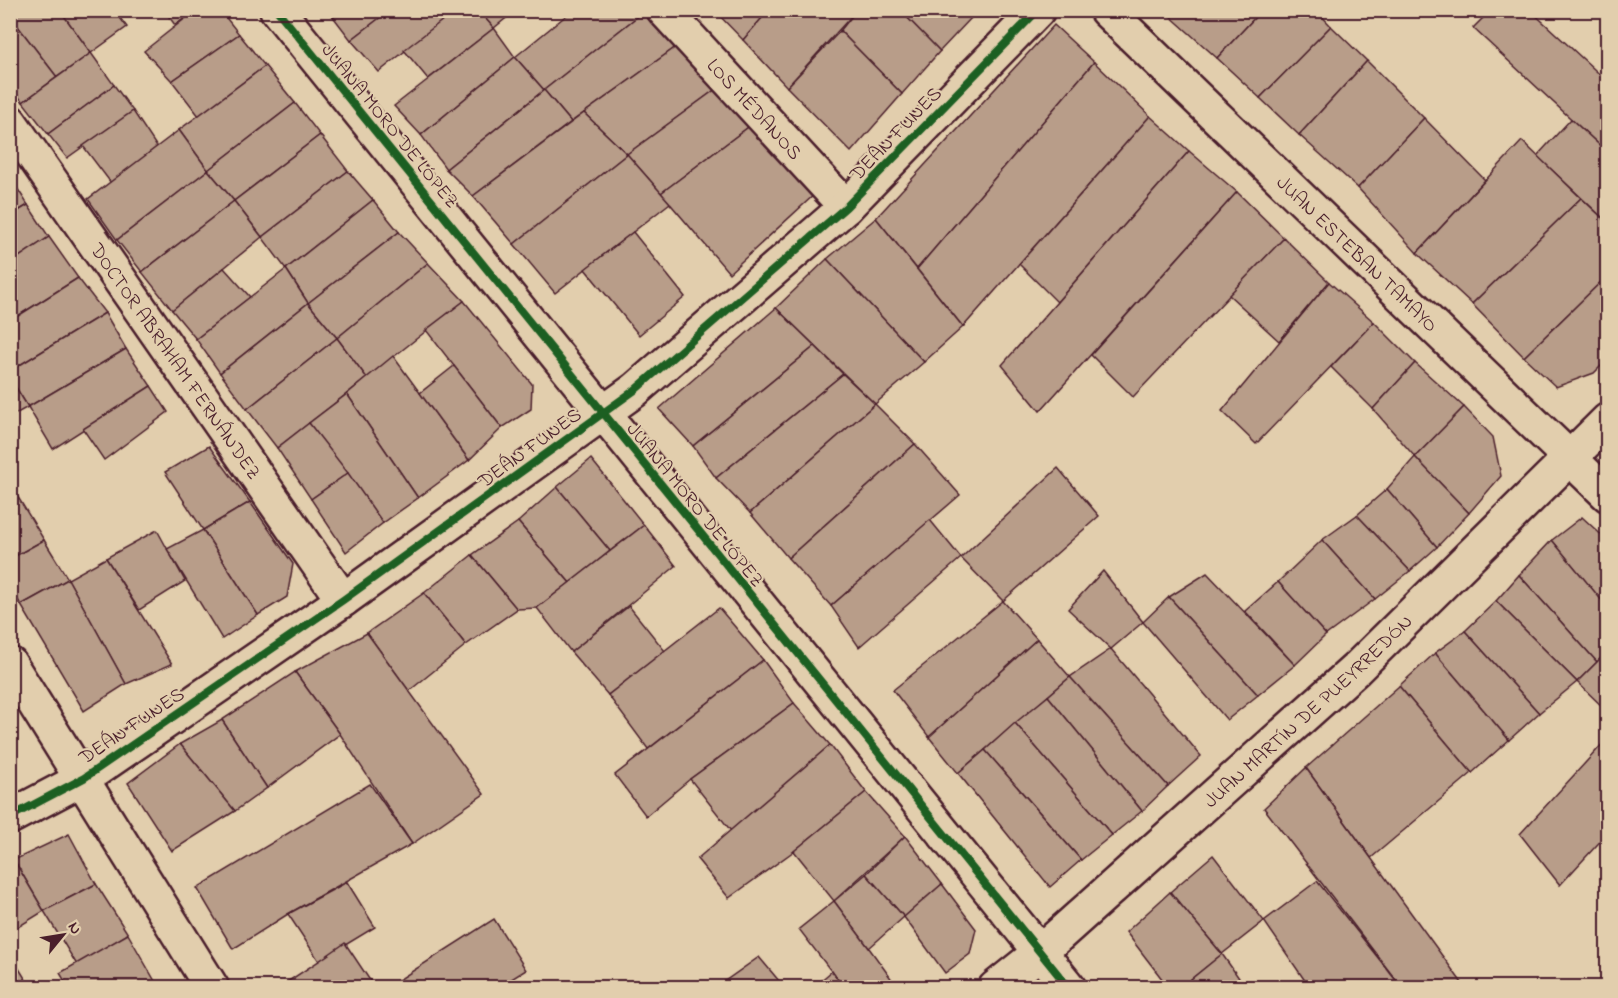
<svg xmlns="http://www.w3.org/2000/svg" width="1618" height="998" viewBox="0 0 1618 998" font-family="'Indie Flower',sans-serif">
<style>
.building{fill:#b89d89;stroke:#4a1f2b;stroke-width:1.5}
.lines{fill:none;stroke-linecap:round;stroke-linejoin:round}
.minor-casing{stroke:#4a1f2b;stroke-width:38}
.minor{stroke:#e2cead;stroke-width:33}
.cycleway-casing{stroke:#e2cead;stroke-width:11}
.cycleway{stroke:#1b5e20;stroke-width:8}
.labels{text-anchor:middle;stroke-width:4.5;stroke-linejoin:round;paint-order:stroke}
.street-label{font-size:20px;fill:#4a1f2b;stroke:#e2cead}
</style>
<rect width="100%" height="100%" fill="#e2cead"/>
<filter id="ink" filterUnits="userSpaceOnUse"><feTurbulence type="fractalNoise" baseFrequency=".0167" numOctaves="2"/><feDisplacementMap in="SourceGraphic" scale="12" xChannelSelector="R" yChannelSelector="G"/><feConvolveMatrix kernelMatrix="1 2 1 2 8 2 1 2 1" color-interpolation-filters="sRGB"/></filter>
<g filter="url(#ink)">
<g class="building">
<path d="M10 10H60L91 53 57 77 10 16Z"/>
<path d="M60 10H114L127 27 91 53Z"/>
<path d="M164 10H196L175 25Z"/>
<path d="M196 10H220L239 34 172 81 144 51Z"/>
<path d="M328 10H390L351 40Z"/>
<path d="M390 10H456L379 72 351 40Z"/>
<path d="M456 10H478L494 28 428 79 404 50Z"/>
<path d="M478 10H516L494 28Z"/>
<path d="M573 10H639L642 13 544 90 515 57Z"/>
<path d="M714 10H769L743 40Z"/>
<path d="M769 10H857L787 87 743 40Z"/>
<path d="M857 10H900L940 51 902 94 840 31Z"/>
<path d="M900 10H966L972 17 940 51Z"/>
<path d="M1173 10H1262L1217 58 1169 15Z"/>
<path d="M1262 10H1316L1331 26 1260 98 1217 58Z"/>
<path d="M1491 10H1530L1608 82V153L1473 28Z"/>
<path d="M642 13 676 47 571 122 544 90Z"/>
<path d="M10 16 57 77 23 102 10 86Z"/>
<path d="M1054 25 1094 62 917 269 876 218Z"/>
<path d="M1331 26 1367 61 1299 135 1260 98Z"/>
<path d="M494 28 515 57 421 135 394 106Z"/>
<path d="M840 31 902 94 851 152 787 87Z"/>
<path d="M239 34 265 66 199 116 172 81Z"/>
<path d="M676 47 716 89 627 154 584 113Z"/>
<path d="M91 53 114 85 48 134 23 102Z"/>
<path d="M515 57 544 90 446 169 421 135Z"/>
<path d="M1367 61 1424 118 1358 188 1299 135Z"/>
<path d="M1094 62 1150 116 963 327 917 269Z"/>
<path d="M265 66 295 103 208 170 179 130Z"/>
<path d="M114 85 133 111 67 158 48 134Z"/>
<path d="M716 89 751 125 661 193 627 154Z"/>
<path d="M544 90 571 122 473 196 446 169Z"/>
<path d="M295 103 320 135 234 201 208 170Z"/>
<path d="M133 111 157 147 111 183 83 146Z"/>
<path d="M584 113 627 154 514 244 473 196Z"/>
<path d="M1150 116 1189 151 1057 302 1019 264Z"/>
<path d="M1424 118 1485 180 1417 253 1358 188Z"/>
<path d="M1571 119 1608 153V215L1604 219 1537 156Z"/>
<path d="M751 125 815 194 729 273 661 193Z"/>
<path d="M179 130 208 170 117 240 88 199Z"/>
<path d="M320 135 348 171 262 237 234 201Z"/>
<path d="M1522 141 1581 198 1472 304 1417 253Z"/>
<path d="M1189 151 1237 192 1040 411 1002 365Z"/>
<path d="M627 154 670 203 555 293 514 244Z"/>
<path d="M208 170 234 201 142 272 117 240Z"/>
<path d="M348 171 373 200 286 269 262 237Z"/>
<path d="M10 177 28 205 10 216Z"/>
<path d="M1237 192 1284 238 1133 397 1091 355Z"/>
<path d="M1581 198 1608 223V275L1524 357 1472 304Z"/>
<path d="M373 200 399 232 308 303 286 269Z"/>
<path d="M234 201 262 237 172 310 142 272Z"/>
<path d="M28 205 49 237 10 263V216Z"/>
<path d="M876 218 963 327 924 362 827 259Z"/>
<path d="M399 232 428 263 337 338 308 303Z"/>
<path d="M633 232 685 297 639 335 585 269Z"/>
<path d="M49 237 78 278 10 321V263Z"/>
<path d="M1284 238 1329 282 1279 341 1229 295Z"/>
<path d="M827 259 924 362 875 404 776 308Z"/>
<path d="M428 263 464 301 367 378 337 338Z"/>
<path d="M224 268 250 297 196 339 172 310Z"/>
<path d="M286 269 308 303 220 373 196 339Z"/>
<path d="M1608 275V359L1594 373 1556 387 1524 357Z"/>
<path d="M78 278 105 313 10 371V321Z"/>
<path d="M1329 282 1374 322 1256 444 1222 411Z"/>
<path d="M464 301 532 384 531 409 502 428 426 330Z"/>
<path d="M308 303 337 338 247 409 220 373Z"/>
<path d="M776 308 815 346 693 446 659 409Z"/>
<path d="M105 313 126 349 28 407 10 378V371Z"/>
<path d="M1374 322 1415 363 1373 409 1331 367Z"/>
<path d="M337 338 367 378 277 448 247 409Z"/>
<path d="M815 346 843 374 716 478 693 446Z"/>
<path d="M126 349 151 386 53 449 28 407Z"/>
<path d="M393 356 469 460 418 498 347 394Z"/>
<path d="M1415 363 1464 407 1415 457 1373 409Z"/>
<path d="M454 366 502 428 469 460 420 393Z"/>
<path d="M843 374 875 404 750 513 716 478Z"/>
<path d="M10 378 28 407 10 417Z"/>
<path d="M151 386 168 412 104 460 83 429Z"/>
<path d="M347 394 418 498 383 523 309 423Z"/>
<path d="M875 404 915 444 788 558 750 513Z"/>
<path d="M1464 407 1493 437 1501 476 1469 513 1415 457Z"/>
<path d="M309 423 348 473 311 499 277 448Z"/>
<path d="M915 444 960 495 831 606 788 558Z"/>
<path d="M209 446 250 502 203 530 165 472Z"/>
<path d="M1415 457 1469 513 1437 547 1387 489Z"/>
<path d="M591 459 644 525 610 551 557 487Z"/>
<path d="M1058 468 1099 516 1003 601 961 558Z"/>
<path d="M348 473 383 523 346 552 311 499Z"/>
<path d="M557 487 610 551 570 583 518 522Z"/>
<path d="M13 489 44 540 10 559V491Z"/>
<path d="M1387 489 1437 547 1410 571 1357 515Z"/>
<path d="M250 502 293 564 287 597 258 615 203 530Z"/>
<path d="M1357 515 1410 571 1375 599 1322 540Z"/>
<path d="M1582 517 1608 541V593L1601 600 1552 540Z"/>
<path d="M930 520 961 558 859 647 831 606Z"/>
<path d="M518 522 570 583 537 608 517 609 472 555Z"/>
<path d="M644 525 676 566 571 652 537 608Z"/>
<path d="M157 530 185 581 139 610 106 558Z"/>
<path d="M203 530 258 615 222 639 167 549Z"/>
<path d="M44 540 68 579 21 605 10 587V559Z"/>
<path d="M1322 540 1375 599 1326 635 1278 582Z"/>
<path d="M1552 540 1608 608V651L1597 662 1519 575Z"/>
<path d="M472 555 517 609 466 645 424 593Z"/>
<path d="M106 558 172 664 126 684 68 579Z"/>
<path d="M1103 571 1143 622 1111 649 1068 609Z"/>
<path d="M1207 573 1295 665 1258 695 1169 597Z"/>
<path d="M1519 575 1597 662 1577 682 1496 601Z"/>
<path d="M68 579 126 684 84 711 21 605Z"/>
<path d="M1278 582 1326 635 1295 665 1245 611Z"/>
<path d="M424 593 466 645 409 691 367 633Z"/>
<path d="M1169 597 1258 695 1227 720 1143 622Z"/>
<path d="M1003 601 1037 639 929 737 893 690Z"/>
<path d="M1496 601 1577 682 1539 713 1465 631Z"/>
<path d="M629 606 665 651 608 695 571 652Z"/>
<path d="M719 608 763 660 648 749 608 695Z"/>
<path d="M1465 631 1539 713 1509 740 1435 653Z"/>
<path d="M367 633 484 794 412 844 340 734 295 672Z"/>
<path d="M1037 639 1070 677 958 773 929 737Z"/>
<path d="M1111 649 1201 756 1168 786 1070 677Z"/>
<path d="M1608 651V712L1577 682Z"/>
<path d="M1435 653 1509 740 1472 773 1399 686Z"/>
<path d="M763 660 794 703 690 779 646 816 615 775Z"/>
<path d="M295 672 340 734 267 788 222 720Z"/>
<path d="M1070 677 1168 786 1142 811 1048 696Z"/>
<path d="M1399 686 1472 773 1371 858 1306 768Z"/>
<path d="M1048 696 1142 811 1112 835 1015 723Z"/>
<path d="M794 703 830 745 731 831 690 779Z"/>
<path d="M222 720 267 788 235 811 180 744Z"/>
<path d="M1015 723 1112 835 1081 860 985 750Z"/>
<path d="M1608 738V833L1560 885 1520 834Z"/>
<path d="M180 744 235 811 172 851 128 783Z"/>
<path d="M830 745 866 792 794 851 729 898 697 859Z"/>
<path d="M985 750 1081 860 1050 887 958 773Z"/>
<path d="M1306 768 1371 858 1462 983 1437 988H1402L1264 808Z"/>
<path d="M370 784 412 844 288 914 233 949 197 888Z"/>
<path d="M866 792 905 836 834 901 794 851Z"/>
<path d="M69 834 96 884 44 911 14 860Z"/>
<path d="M905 836 942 884 904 917 866 874Z"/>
<path d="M1213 855 1264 921 1222 954 1170 892Z"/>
<path d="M14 860 44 911 10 932V862Z"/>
<path d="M866 874 904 917 869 948 834 901Z"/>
<path d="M1317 881 1402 988H1310L1264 921Z"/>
<path d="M347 882 375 927 319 961 288 914Z"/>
<path d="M96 884 128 934 77 965 44 911Z"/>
<path d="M942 884 976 929 970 954 945 973 904 917Z"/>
<path d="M1170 892 1222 954 1180 988H1169L1126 932Z"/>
<path d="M834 901 869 948 898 988H844L799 929Z"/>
<path d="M494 919 526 970 497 988H386Z"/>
<path d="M128 934 156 983 148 988H69L60 973Z"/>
<path d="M345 943 375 988H278L319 961Z"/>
<path d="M10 954 31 988H10Z"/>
<path d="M1222 954 1246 988H1180Z"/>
<path d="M759 957 785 988H730L725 981Z"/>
<path d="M832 971 844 988H812Z"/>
</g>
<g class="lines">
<defs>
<g id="minor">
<path d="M277 10 1069 988"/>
<path id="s1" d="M664 10 846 207"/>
<path id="s2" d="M1106 10 1608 495"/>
<path id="s3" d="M10 122 343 600"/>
<path d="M10 664 212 988"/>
<path d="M10 817 84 778 343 600 635 390 846 207 1038 10"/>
<path id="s4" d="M995 988 1039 953 1356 669 1608 420"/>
</g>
</defs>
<use href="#minor" class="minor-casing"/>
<use href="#minor" class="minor"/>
<defs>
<g id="cycleway">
<path d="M277 10 1069 988"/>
<path d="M10 817 84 778 343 600 635 390 846 207 1038 10"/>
</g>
</defs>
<use href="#cycleway" class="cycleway-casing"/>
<use href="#cycleway" class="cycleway"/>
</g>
</g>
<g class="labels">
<g class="street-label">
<text dy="7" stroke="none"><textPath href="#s1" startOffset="134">LOS MÉDANOS</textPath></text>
<text transform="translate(391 125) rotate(51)" y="7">JUANA MORO DE LÓPEZ</text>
<text transform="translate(895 133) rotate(-46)" y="7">DEÁN FUNES</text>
<text dy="7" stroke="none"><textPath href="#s2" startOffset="350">JUAN ESTEBAN TAMAYO</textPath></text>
<text dy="7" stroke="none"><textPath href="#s3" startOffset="291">DOCTOR ABRAHAM FERNÁNDEZ</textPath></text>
<text transform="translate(529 447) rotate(-36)" y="7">DEÁN FUNES</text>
<text transform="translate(696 504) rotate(51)" y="7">JUANA MORO DE LÓPEZ</text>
<text dy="7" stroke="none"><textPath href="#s4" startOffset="418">JUAN MARTÍN DE PUEYRREDÓN</textPath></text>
<text transform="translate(131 725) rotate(-34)" y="7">DEÁN FUNES</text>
</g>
</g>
<rect width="1618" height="998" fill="none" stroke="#e2cead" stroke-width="36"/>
<rect x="18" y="18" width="1582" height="962" fill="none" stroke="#4a1f2b" stroke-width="2" filter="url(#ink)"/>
<g transform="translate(63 935) rotate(60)" stroke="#e2cead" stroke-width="4.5" paint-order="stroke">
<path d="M0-4.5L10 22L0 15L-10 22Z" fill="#4a1f2b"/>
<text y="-9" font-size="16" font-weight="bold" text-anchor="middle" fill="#4a1f2b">N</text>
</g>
</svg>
